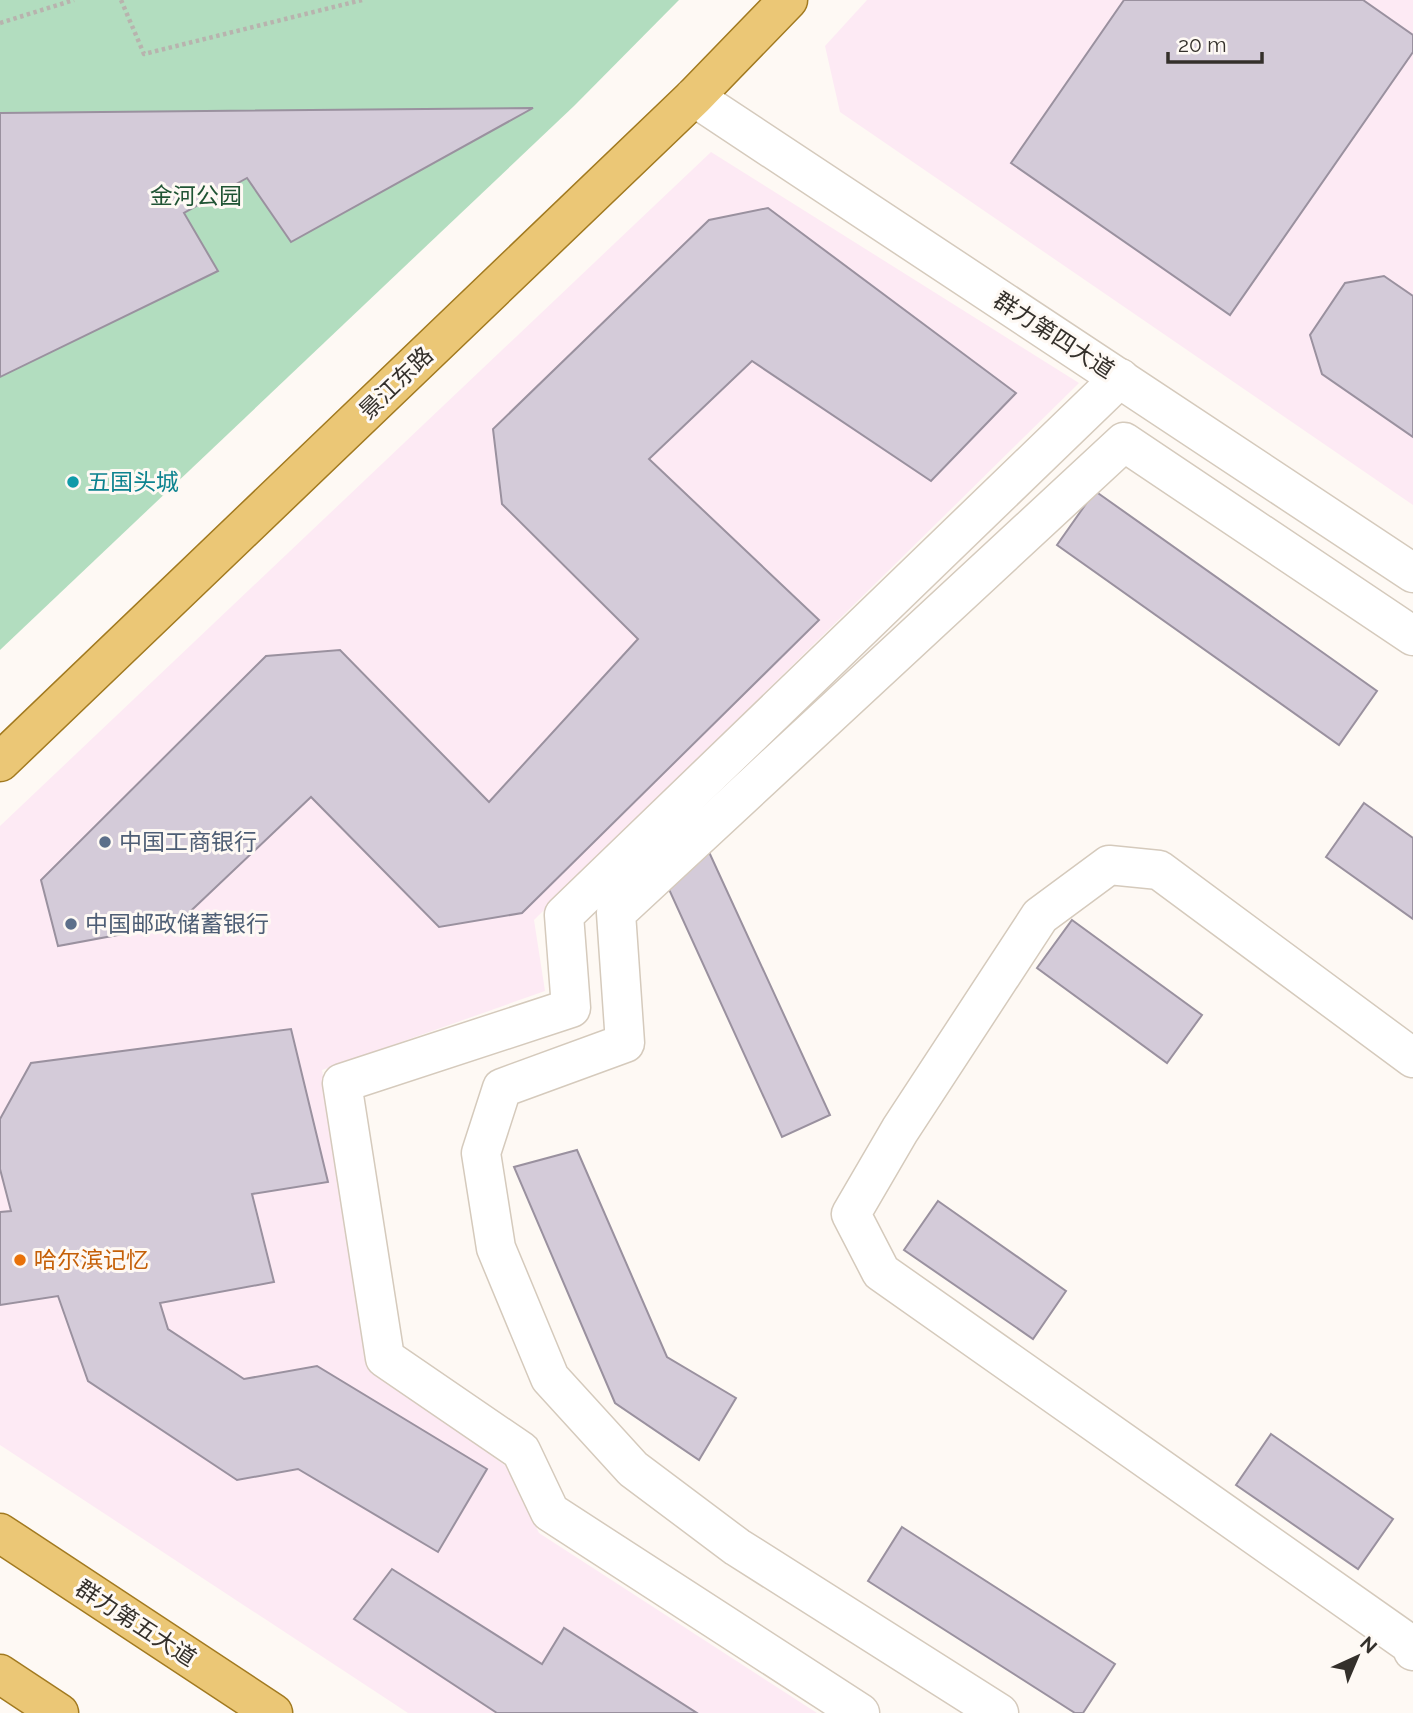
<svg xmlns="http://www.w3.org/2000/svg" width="1413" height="1713" viewBox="0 0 1413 1713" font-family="Raleway,'Noto Sans SC',sans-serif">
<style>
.commercial{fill:#fdeaf4}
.green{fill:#b2ddbf}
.building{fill:#d4cbd9;stroke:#9a919f;stroke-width:2}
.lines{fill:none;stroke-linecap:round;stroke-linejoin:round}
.minor-casing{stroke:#d5cabc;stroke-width:41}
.major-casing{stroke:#a27a20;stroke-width:41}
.path{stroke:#b8b3ae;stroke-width:4.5;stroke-dasharray:3.5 3.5;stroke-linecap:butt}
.minor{stroke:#fff;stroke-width:38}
.major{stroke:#ebc776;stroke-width:38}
.culture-dot{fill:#0f9aa8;stroke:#fef9f4;stroke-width:2.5}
.service-dot{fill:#5c6f8a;stroke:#fef9f4;stroke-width:2.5}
.food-dot{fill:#e8710a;stroke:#fef9f4;stroke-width:2.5}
.labels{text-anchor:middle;stroke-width:6;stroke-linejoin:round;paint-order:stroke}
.park-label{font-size:23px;fill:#205434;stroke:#fef9f4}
.street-label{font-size:23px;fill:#34302b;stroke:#fef9f4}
.culture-label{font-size:23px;fill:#0d838f;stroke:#fef9f4;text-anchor:start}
.service-label{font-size:23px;fill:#4e5e75;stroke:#fef9f4;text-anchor:start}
.food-label{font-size:23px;fill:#c56008;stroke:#fef9f4;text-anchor:start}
</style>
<rect width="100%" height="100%" fill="#fef9f4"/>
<g class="commercial">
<path d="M867 0H1413V505L840 112 825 46Z"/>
<path d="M711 152 1079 383 534 920 545 991 322 1070 372 1369 506 1466 539 1533 817 1713H408L0 1445V826Z"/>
</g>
<path class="green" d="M0 0H679L574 106 0 650Z"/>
<g class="building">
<path d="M1124 0H1363L1413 35V52L1230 315 1011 163Z"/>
<path d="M533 108 291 242 247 178 184 213 218 271 0 377V113Z"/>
<path d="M768 208 1016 393 931 481 752 361 649 459 819 620 522 913 439 927 311 797 177 924 58 946 41 880 266 656 340 650 489 802 638 639 502 504 493 429 709 220Z"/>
<path d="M1384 276 1413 296V437L1322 374 1310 335 1345 283Z"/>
<path d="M1095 491 1377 691 1339 745 1057 545Z"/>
<path d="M1364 803 1413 838V919L1326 857Z"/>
<path d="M709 852 830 1115 782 1137 662 874Z"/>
<path d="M1072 920 1202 1015 1167 1063 1037 968Z"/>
<path d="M291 1029 328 1182 252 1194 274 1282 160 1303 168 1329 244 1379 317 1366 487 1469 438 1552 298 1469 237 1480 88 1381 58 1296 0 1305V1212L11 1211 0 1169V1119L31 1063Z"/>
<path d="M577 1150 667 1357 736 1398 699 1460 615 1403 514 1167Z"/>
<path d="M938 1201 1066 1291 1033 1339 904 1250Z"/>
<path d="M1271 1434 1393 1519 1358 1569 1236 1485Z"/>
<path d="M902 1527 1115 1664 1083 1713H1075L868 1581Z"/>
<path d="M392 1569 542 1664 564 1628 697 1713H497L354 1619Z"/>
</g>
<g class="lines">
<defs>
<g id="minor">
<path d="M694 97 1413 573"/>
<path d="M1413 1058 1159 870 1109 865 1040 916 900 1130 851 1214 881 1272 1411 1645 1413 1651"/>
<path d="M860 1713 550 1512 521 1451 385 1358 342 1083 571 1008 564 915 1120 378"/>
<path d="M999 1713 737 1547 633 1469 550 1378 496 1248 481 1153 502 1088 625 1043 616 913 1124 442 1413 636"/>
</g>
<g id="major">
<path d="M0 762 694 97 788 0"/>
<path d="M0 1533 273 1713"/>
<path d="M0 1674 59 1713"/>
</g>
</defs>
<use href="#minor" class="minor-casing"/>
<use href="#major" class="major-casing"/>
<g class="path">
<path d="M121 0 144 54 362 0"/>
<path d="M0 23 74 0"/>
</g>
<use href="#minor" class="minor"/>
<use href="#major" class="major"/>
</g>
<circle class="culture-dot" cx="73" cy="482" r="7"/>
<g class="service-dot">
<circle cx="105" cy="842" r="7"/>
<circle cx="71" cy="924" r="7"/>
</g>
<circle class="food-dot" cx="20" cy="1260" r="7"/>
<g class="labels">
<g class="park-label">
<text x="196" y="204">金河公园</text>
</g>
<g class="street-label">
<text transform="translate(1054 335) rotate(33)" y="8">群力第四大道</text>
<text transform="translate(396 383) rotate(-44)" y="8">景江东路</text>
<text transform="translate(136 1623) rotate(33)" y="8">群力第五大道</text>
</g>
<g class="culture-label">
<text x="87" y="490">五国头城</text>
</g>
<g class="service-label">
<text x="119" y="850">中国工商银行</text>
<text x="85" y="932">中国邮政储蓄银行</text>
</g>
<g class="food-label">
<text x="34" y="1268">哈尔滨记忆</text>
</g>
</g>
<g transform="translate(1357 1657) rotate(44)" stroke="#fef9f4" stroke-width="5" paint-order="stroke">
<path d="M0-5L12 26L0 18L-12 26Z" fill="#34302b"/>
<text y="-10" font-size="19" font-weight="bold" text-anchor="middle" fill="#34302b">N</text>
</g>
<path d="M1168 52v10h94v-10" fill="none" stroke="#34302b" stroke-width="3.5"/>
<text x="1178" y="52" font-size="21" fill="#34302b" stroke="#fef9f4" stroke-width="5" paint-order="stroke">20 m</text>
</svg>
